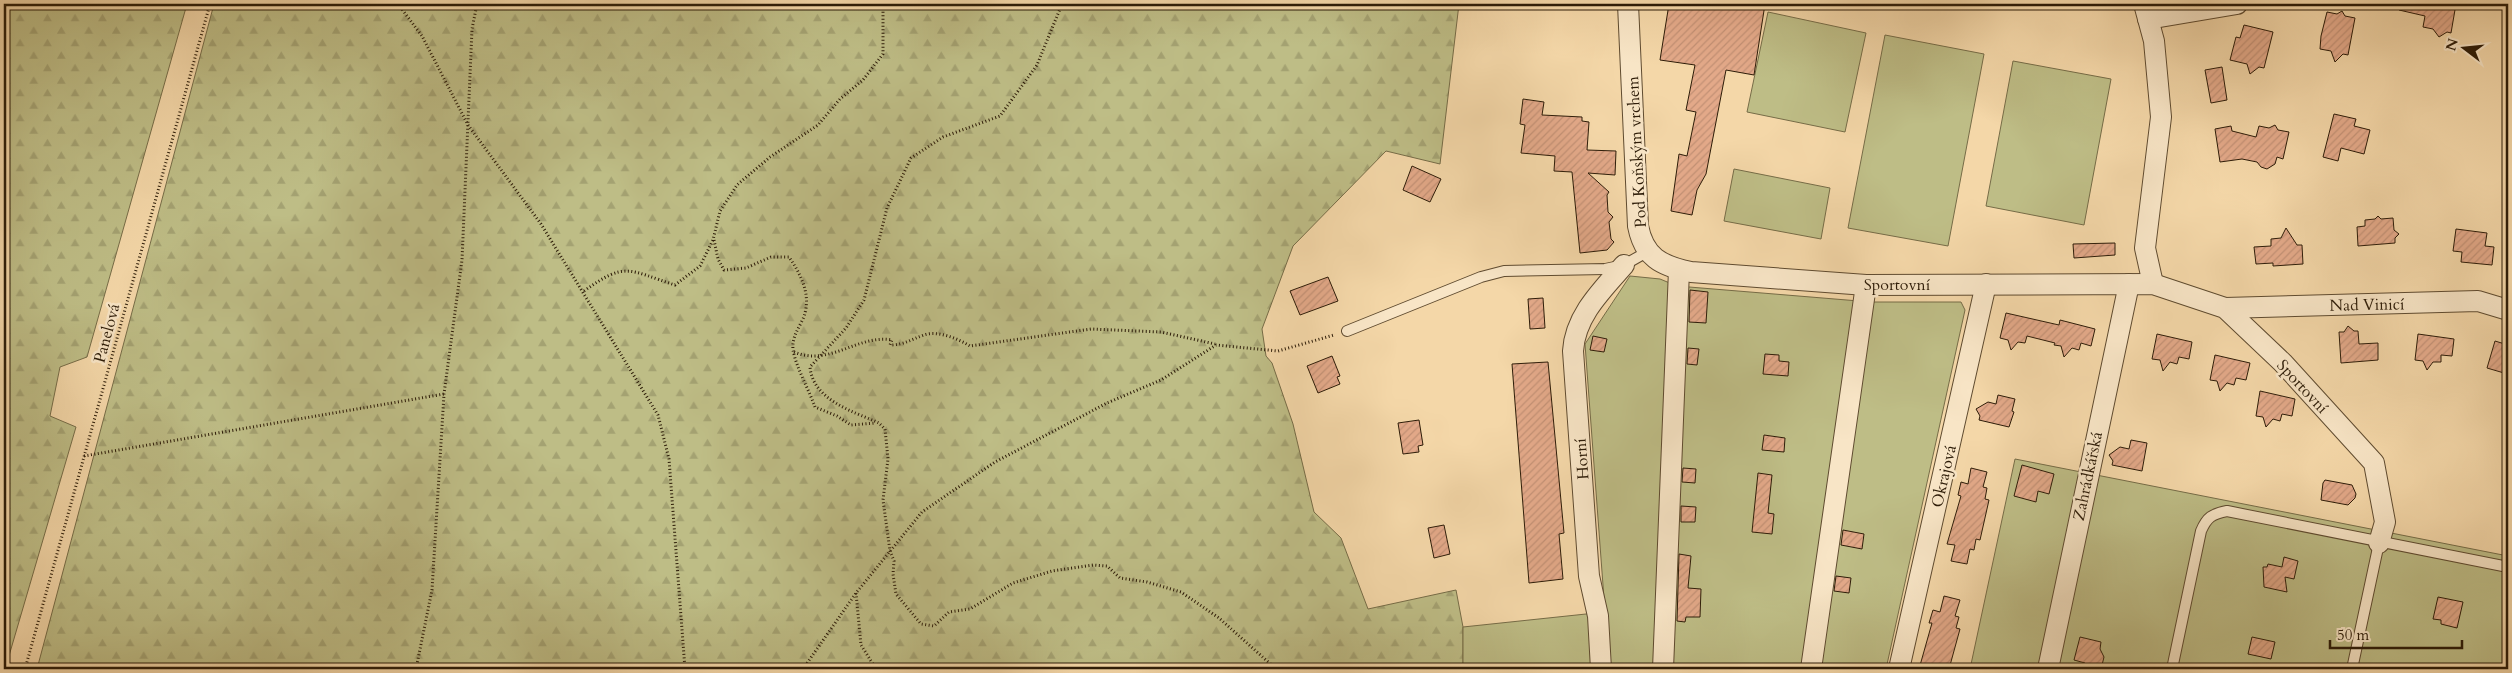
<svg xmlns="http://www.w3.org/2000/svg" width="2512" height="673" viewBox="0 0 2512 673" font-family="Cardo,serif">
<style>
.forest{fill:url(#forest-firs);stroke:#766c47}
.garden{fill:#bebd86;stroke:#766c47}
.building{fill:url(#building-hatch);stroke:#2d1c08}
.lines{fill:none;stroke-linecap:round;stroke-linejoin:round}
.service-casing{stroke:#5f4b30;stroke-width:12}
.minor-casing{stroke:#5f4b30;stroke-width:22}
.path{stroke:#2d1c08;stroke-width:3;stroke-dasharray:1 2.5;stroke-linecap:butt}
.service{stroke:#f8e5c6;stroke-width:10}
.minor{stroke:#f8e5c6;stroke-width:20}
.labels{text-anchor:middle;stroke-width:5;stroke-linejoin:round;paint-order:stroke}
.street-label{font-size:16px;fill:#2d1c08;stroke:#f8e5c6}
</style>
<defs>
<pattern id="forest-firs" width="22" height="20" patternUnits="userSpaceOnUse" patternTransform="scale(1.25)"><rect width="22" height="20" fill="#bebd86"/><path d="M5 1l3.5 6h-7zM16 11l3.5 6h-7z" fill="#a4a272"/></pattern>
<pattern id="building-hatch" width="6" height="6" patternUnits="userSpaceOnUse" patternTransform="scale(1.25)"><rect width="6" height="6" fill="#e3a989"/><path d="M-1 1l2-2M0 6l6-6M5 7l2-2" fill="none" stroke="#c39175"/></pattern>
</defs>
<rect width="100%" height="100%" fill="#f4d7a8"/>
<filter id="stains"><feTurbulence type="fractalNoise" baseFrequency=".004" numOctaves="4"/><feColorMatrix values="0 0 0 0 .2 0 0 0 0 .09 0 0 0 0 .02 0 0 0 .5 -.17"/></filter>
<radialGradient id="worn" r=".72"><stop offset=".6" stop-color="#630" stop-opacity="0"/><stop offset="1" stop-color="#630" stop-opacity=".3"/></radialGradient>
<g class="forest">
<path d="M4 4H187L87 357 60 367 50 416 76 427 6 666H4Z"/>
<path d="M214 4H1459L1440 164 1386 151 1293 246 1262 329 1266 356 1272 363 1293 424 1314 512 1341 538 1368 609 1456 590 1463 627V669H37Z"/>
</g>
<g class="garden">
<path d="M1768 12 1866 33 1845 132 1747 112Z"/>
<path d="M1885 35 1984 54 1948 246 1848 228Z"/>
<path d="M2013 61 2111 79 2084 225 1986 206Z"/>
<path d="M1734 169 1830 188 1821 239 1724 221Z"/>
<path d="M1630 276 1660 279 1677 286 1871 302H1961L1965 310 1886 669H1463V627L1605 612 1585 344Z"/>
<path d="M2015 459 2508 556V669H1970Z"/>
</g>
<g class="building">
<path d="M1669 4H1765L1754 75 1726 70 1706 174 1697 190 1692 215 1671 211 1679 154 1687 156 1696 112 1686 110 1695 65 1660 60Z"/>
<path d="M2400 4H2456L2451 33 2447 32 2439 37 2433 29 2423 27 2425 16 2399 10Z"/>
<path d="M2342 11 2345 16 2355 18 2348 55 2343 54 2335 62 2331 51 2320 49 2321 36 2327 12 2337 14Z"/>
<path d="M2244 25 2273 32 2264 68 2259 67 2250 74 2247 64 2230 60 2236 37 2240 38Z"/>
<path d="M2222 67 2227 100 2211 103 2205 70Z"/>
<path d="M1523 99 1544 102 1542 115 1582 117V121L1589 122 1587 150 1616 151 1615 175 1588 173 1609 192 1607 195 1608 212 1613 217 1609 222 1611 239 1614 242 1607 250 1580 253 1572 172 1554 171 1555 156 1521 153 1525 125 1520 124Z"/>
<path d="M2334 114 2356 119 2354 126 2370 130 2364 154 2341 148 2338 161 2323 157Z"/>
<path d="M2275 125 2278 130 2289 132 2283 159 2277 157 2275 164 2267 169 2261 167 2257 162 2242 159 2220 162 2215 129 2231 126 2232 131 2256 137 2259 126 2269 128Z"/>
<path d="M1412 166 1441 179 1430 202 1403 190Z"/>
<path d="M2378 216 2381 219 2393 218 2394 230 2399 234 2395 238V243L2358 246 2357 227 2365 226V220L2375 219Z"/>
<path d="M2286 228 2297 245H2302L2303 264 2273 266V263L2256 264 2254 247 2271 246V239L2281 238Z"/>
<path d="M2456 229 2487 233 2485 246 2494 247 2492 265 2461 262 2462 252 2453 251Z"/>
<path d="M2115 243V255L2074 258 2073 244Z"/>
<path d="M1328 277 1338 301 1300 315 1290 291Z"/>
<path d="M1690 290 1708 292 1706 323 1689 322Z"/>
<path d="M1543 298 1545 328 1530 329 1528 299Z"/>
<path d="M2006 313 2059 325 2060 320 2095 329 2091 346 2081 343 2079 350 2072 348 2064 357 2061 346 2054 345 2055 343 2027 336 2025 343 2018 342 2011 350 2008 340 2000 338Z"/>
<path d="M2348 326 2354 331H2358L2359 344 2378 343V360L2341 363 2339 332H2344Z"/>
<path d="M2157 334 2192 342 2189 359 2179 357 2177 364 2170 362 2163 371 2160 360 2152 359Z"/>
<path d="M2418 334 2454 339 2452 356 2441 355V362H2433L2427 370 2423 361 2415 360Z"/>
<path d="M1593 336 1607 339 1604 352 1590 350Z"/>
<path d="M2495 341 2508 345V365H2506L2504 373 2487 368Z"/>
<path d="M1688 348 1699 349 1697 365 1687 364Z"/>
<path d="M1765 354 1779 355V361L1789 362 1788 376 1763 374Z"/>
<path d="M2215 355 2250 363 2246 380 2236 378 2234 385 2227 383 2220 391 2217 381 2210 380Z"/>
<path d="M1332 356 1340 376 1337 377 1340 384 1318 393 1307 366Z"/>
<path d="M1548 362 1564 533 1559 534 1563 579 1529 583 1512 364Z"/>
<path d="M2260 391 2295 399 2292 416 2282 414 2280 421 2273 419 2266 427 2263 417 2256 416Z"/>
<path d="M1998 395 2015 399 2012 411 2014 412 2009 427 1979 420 1980 416 1976 409 1988 402 1996 404Z"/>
<path d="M1419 420 1423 445 1418 446 1419 452 1403 454 1398 423Z"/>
<path d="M1764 435 1785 438 1784 452 1762 450Z"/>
<path d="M2131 440 2147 443 2142 471 2112 465 2113 461 2109 455 2120 447 2129 449Z"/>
<path d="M2022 465 2054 474 2049 494 2038 491 2036 502 2014 496Z"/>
<path d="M1683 468 1696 469 1695 483 1682 482Z"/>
<path d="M1971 468 1987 472 1983 487 1987 488 1985 499 1989 500 1980 540 1976 539 1974 550 1970 549 1967 564 1951 561 1955 545 1947 544 1961 496 1958 495 1961 482 1968 484Z"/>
<path d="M1758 473 1772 475 1768 513 1774 514 1772 534 1752 532Z"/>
<path d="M2325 480 2352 485 2356 494 2355 498 2348 505 2321 500 2323 483Z"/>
<path d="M1681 506 1696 507 1695 522H1681Z"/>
<path d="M1444 525 1450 554 1434 558 1428 528Z"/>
<path d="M1843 530 1864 534 1862 549 1841 545Z"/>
<path d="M1679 554 1691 556 1688 588 1701 589 1700 617H1686L1685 622 1677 621Z"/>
<path d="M2284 557 2298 561 2294 579 2285 577 2287 592 2264 587 2263 567H2267L2268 564 2282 567Z"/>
<path d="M1836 576 1851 578 1849 593 1834 591Z"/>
<path d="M1944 596 1960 600 1955 616 1959 617 1956 628 1960 629 1949 669H1919L1932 623H1929L1933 610 1940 612Z"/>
<path d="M2438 597 2463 602 2457 628 2441 624V620L2433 619Z"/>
<path d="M2080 637 2101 642 2100 649 2104 657 2101 669H2083L2085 663 2074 660Z"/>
<path d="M2252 637 2275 642 2271 659 2248 654Z"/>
</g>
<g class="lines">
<defs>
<g id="service">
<path d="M1965 4H1976"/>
<path d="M1347 331 1481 277 1504 271 1605 269 1624 265 1647 252"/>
<path d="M2172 669 2201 531C2207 517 2212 514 2227 511L2508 567"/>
<path d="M2352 669 2379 543"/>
</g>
<g id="minor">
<path d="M1628 4 1638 226C1644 257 1661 266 1691 272L1866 285 2153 284 2225 308 2283 363 2374 463 2385 522 2379 543"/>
<path d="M2144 4 2154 41 2161 117 2145 248 2153 284"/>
<path d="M2148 19 2237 4"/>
<path d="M2225 308 2478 301 2508 310"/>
<path d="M1601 669 1598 616 1589 576 1573 351C1575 316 1602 290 1624 265"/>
<path d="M1663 669 1679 270"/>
<path d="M1811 669 1866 285"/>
<path d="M1899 669 1986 284"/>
<path d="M2048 669 2129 284"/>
</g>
</defs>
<use href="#service" class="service-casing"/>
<use href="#minor" class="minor-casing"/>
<g class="path">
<path d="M398 4 422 36 468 125 541 224 658 415 669 459 685 669"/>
<path d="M1062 4 1037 65 1000 116 943 137 911 158 887 208 864 300 846 328 810 367C813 400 852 411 879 423L885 429 888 459 883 500 890 551 894 561 893 574 896 594 921 624 934 626 949 612 970 609 1013 583 1052 571 1093 565 1107 566 1120 578 1147 582 1181 592 1219 618 1276 669"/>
<path d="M714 240 718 259 724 270 746 268 771 257H789C802 276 813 298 802 321 797 331 792 338 793 350 796 367 809 390 815 407L837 416 851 425 876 423"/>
<path d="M584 291C626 261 628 270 675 285L700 266 713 240 720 211 737 185 770 157 818 125 840 99 863 80 883 54V4"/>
<path d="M794 352C830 367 858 334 892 340L890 345C904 345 912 339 924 335 937 330 959 339 970 346L1091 329 1161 332 1215 344"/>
<path d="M84 456 444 394"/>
<path d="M856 593 861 645 876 669"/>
<path d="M25 669 210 4"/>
<path d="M416 669 432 590 444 394 462 260 472 29 477 4"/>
<path d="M803 669 856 593 922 512 995 462 1107 403 1161 380 1216 345 1278 351 1334 335"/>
</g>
<use href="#service" class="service"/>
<use href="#minor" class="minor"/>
</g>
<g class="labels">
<g class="street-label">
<text transform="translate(1636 152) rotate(-93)" y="6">Pod Koňským vrchem</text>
<text x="1897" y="290">Sportovní</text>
<text transform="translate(2367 304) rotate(-1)" y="6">Nad Vinicí</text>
<text transform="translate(106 333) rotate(-75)" y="6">Panelová</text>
<text transform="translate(2303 386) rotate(47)" y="6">Sportovní</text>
<text transform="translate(1581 459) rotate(-94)" y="6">Horní</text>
<text transform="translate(1943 476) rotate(-77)" y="6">Okrajová</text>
<text transform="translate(2087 476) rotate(-78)" y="6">Zahrádkářská</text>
</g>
</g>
<rect width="2512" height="673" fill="none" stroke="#f4d7a8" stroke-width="20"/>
<rect x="5" y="5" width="2502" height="663" fill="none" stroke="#2d1c08" stroke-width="2.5"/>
<rect x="10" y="10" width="2492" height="653" fill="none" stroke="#2d1c08"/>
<g transform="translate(2464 48) rotate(286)" stroke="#f8e5c6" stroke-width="4" paint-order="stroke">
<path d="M0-4L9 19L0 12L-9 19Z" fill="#2d1c08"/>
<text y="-8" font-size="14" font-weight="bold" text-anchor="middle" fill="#2d1c08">N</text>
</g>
<path d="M2330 640v8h132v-8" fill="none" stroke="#2d1c08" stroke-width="2.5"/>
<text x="2337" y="640" font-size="15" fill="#2d1c08" stroke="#f8e5c6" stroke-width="4" paint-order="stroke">50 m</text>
<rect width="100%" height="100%" filter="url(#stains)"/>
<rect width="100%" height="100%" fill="url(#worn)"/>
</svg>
